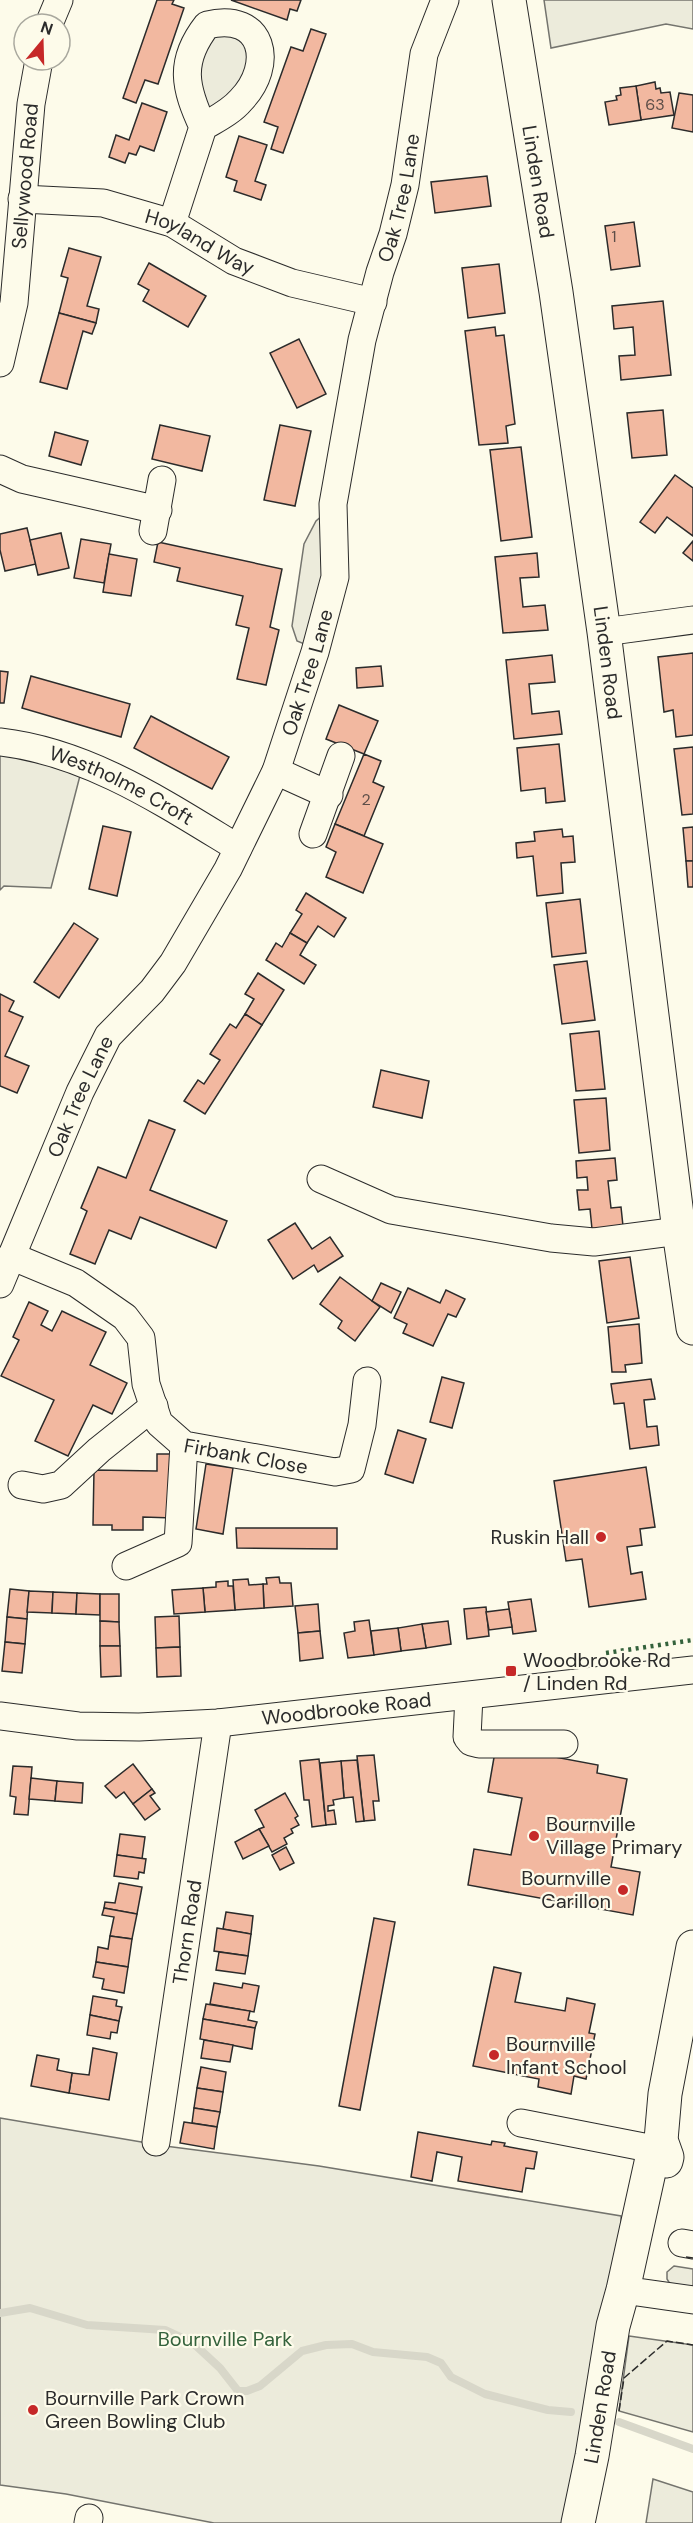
<svg xmlns="http://www.w3.org/2000/svg" width="693" height="2523" viewBox="0 0 693 2523" font-family="'DM Sans',sans-serif">
<style>
.green{fill:#ecebdb;stroke:#74746e;stroke-width:1.5}
.lines{fill:none;stroke-linecap:round;stroke-linejoin:round}
.stream{stroke:#d8d7c9;stroke-width:8}
.building{fill:#f2b8a0;stroke:#2b2b2b;stroke-width:1.5}
.minor-casing{stroke:#2b2b2b;stroke-width:29}
.highway-casing{stroke:#2b2b2b;stroke-width:35}
.minor{stroke:#fdfbea;stroke-width:27}
.highway{stroke:#fdfbea;stroke-width:33}
.hedge{stroke:#34623c;stroke-width:4.5;stroke-dasharray:3 4.5;stroke-linecap:butt}
.fence{stroke:#2b2b2b;stroke-width:1.5;stroke-dasharray:8 3;stroke-linecap:butt}
.poi-dot{fill:#c62828;stroke:#fdfbea;stroke-width:2}
.labels{text-anchor:middle;stroke-width:4.5;stroke-linejoin:round;paint-order:stroke}
.number-label{font-size:16px;fill:#5d4e48}
.street-label{font-size:20px;fill:#2b2b2b;stroke:#fdfbea}
.poi-label{font-size:20px;fill:#2b2b2b;stroke:#fdfbea;text-anchor:start}
.park-label{font-size:20px;fill:#34623c;stroke:#fdfbea}
</style>
<rect width="100%" height="100%" fill="#fdfbea"/>
<g class="green">
<path d="M544 0H693V29L666 24 551 48Z"/>
<path d="M205 35 250 36 255 71 206 118 194 73Z"/>
<path d="M330 509 314 648 297 641 292 626 304 544 316 521Z"/>
<path d="M0 744 83 764 51 888 4 886 0 890Z"/>
<path d="M0 2118 165 2146 319 2166 621 2216 623 2290 578 2523H214L66 2494 0 2485Z"/>
<path d="M674 2266 693 2269V2289L670 2284 667 2279V2272Z"/>
<path d="M629 2336 693 2345V2432L619 2411Z"/>
<path d="M653 2479 693 2492V2523H646Z"/>
</g>
<g class="lines">
<g class="stream">
<path d="M0 2313 30 2308 87 2325 165 2330 193 2343 220 2368 238 2391H247L260 2386 302 2351 326 2345 352 2344 373 2352 427 2357 441 2363 451 2377 485 2394 548 2410 571 2412"/>
<path d="M619 2422 693 2449"/>
</g>
</g>
<g class="building">
<path d="M157 0H174L172 4 184 8 158 84 145 80 136 103 123 98Z"/>
<path d="M231 0H301L297 11 290 9 287 20Z"/>
<path d="M311 29 326 34 283 153 271 149 278 127 264 122 291 47 303 51Z"/>
<path d="M655 82 656 89 660 88 661 93 670 92 674 115 641 120 636 86Z"/>
<path d="M636 86 641 120 609 125 605 102 617 100 616 96 621 95 620 88Z"/>
<path d="M679 93 693 95V132L672 128Z"/>
<path d="M142 103 167 112 154 151 140 146 136 155 129 153 125 163 109 157 116 135 129 140Z"/>
<path d="M239 136 267 145 255 181 266 185 261 200 234 191 237 181 226 177Z"/>
<path d="M487 176 491 206 435 213 431 182Z"/>
<path d="M634 222 640 266 611 270 605 226Z"/>
<path d="M69 248 101 257 87 306 99 309 96 323 59 313 68 278 61 276Z"/>
<path d="M149 263 206 296 188 327 143 301 149 290 138 284Z"/>
<path d="M499 264 505 313 468 318 462 268Z"/>
<path d="M663 301 671 375 621 380 619 356 635 355 633 327 614 329 612 306Z"/>
<path d="M59 313 96 323 92 334 83 331 67 389 40 382Z"/>
<path d="M495 327 496 336 504 335 515 424 506 426 508 443 479 445 465 331Z"/>
<path d="M299 339 326 394 297 408 270 353Z"/>
<path d="M663 410 667 455 632 458 627 413Z"/>
<path d="M160 425 210 436 202 471 152 459Z"/>
<path d="M280 425 311 431 295 506 264 500Z"/>
<path d="M55 432 88 441 81 465 49 456Z"/>
<path d="M521 447 532 537 501 541 490 450Z"/>
<path d="M675 475 693 488V536L667 517 655 533 640 522Z"/>
<path d="M27 528 36 564 5 571 0 550V534Z"/>
<path d="M61 533 69 568 38 575 30 540Z"/>
<path d="M81 539 111 544 104 583 74 578Z"/>
<path d="M693 541V561L683 553Z"/>
<path d="M158 542 282 569 270 627 279 630 266 685 237 679 249 628 236 625 243 596 177 581 180 568 154 562Z"/>
<path d="M537 553 539 577 520 578 523 607 545 605 548 630 503 633 495 557Z"/>
<path d="M109 554 137 559 131 596 103 592Z"/>
<path d="M693 653V735L676 737 673 710 664 712 658 657Z"/>
<path d="M552 655 555 682 529 684 532 714 559 711 562 734 514 739 506 660Z"/>
<path d="M381 666 383 686 357 688 356 668Z"/>
<path d="M0 671 8 672 4 703H0Z"/>
<path d="M31 676 130 704 121 737 22 708Z"/>
<path d="M339 705 378 721 364 754 326 739Z"/>
<path d="M151 716 229 757 212 789 134 748Z"/>
<path d="M559 744 565 801 546 803 545 788 521 791 517 748Z"/>
<path d="M693 747V814L682 815 674 749Z"/>
<path d="M364 754 381 761 373 782 384 787 364 836 335 824Z"/>
<path d="M335 824 383 844 363 893 326 877 336 852 326 847Z"/>
<path d="M103 826 131 832 117 896 89 889Z"/>
<path d="M693 827V861H686L683 828Z"/>
<path d="M562 829 563 837 573 836 575 862 561 863 563 893 537 896 533 856 517 858 516 843 535 841 534 832Z"/>
<path d="M686 861H693V887H688Z"/>
<path d="M306 893 346 918 334 937 318 926 307 943 290 933 302 914 296 910Z"/>
<path d="M580 899 586 953 552 957 546 903Z"/>
<path d="M74 923 98 939 59 998 34 982Z"/>
<path d="M290 933 307 943 300 955 316 965 304 984 266 960 276 943 282 947Z"/>
<path d="M587 961 595 1020 562 1024 554 965Z"/>
<path d="M258 973 284 990 262 1025 245 1014 254 999 245 994Z"/>
<path d="M0 994 14 1001 9 1011 23 1017 5 1056 29 1066 17 1093 0 1086Z"/>
<path d="M245 1014 262 1025 205 1114 184 1101 198 1080 204 1084 220 1060 210 1054 230 1024 236 1028Z"/>
<path d="M599 1031 605 1089 576 1091 570 1034Z"/>
<path d="M381 1070 429 1081 422 1118 373 1107Z"/>
<path d="M606 1098 610 1150 579 1153 574 1100Z"/>
<path d="M149 1120 175 1130 150 1190 227 1221 216 1248 140 1217 131 1239 109 1230 95 1264 70 1254 87 1211 81 1208 98 1167 126 1178Z"/>
<path d="M615 1158 617 1180 608 1181 611 1208 621 1207 623 1226 592 1229 590 1209 579 1210 577 1190H588L587 1177 577 1178 576 1161Z"/>
<path d="M295 1223 312 1249 330 1237 343 1256 318 1272 314 1265 293 1279 268 1240Z"/>
<path d="M630 1257 639 1318 607 1323 599 1261Z"/>
<path d="M340 1277 380 1307 355 1341 338 1328 342 1321 320 1304Z"/>
<path d="M381 1283 401 1292 391 1313 372 1301Z"/>
<path d="M408 1288 440 1303 446 1290 465 1299 456 1317 448 1314 433 1346 403 1333 407 1324 394 1318Z"/>
<path d="M29 1302 48 1311 41 1325 52 1331 62 1311 106 1332 90 1365 127 1383 112 1414 93 1405 68 1456 35 1441 54 1400 1 1376 19 1340 13 1337Z"/>
<path d="M639 1324 642 1363 625 1365 626 1372H612L608 1327Z"/>
<path d="M442 1377 464 1383 452 1428 430 1422Z"/>
<path d="M651 1379 655 1399 644 1400 647 1427 657 1426 659 1445 630 1449 624 1403 614 1404 611 1384Z"/>
<path d="M398 1430 426 1439 413 1483 385 1474Z"/>
<path d="M157 1454H173V1518L143 1517V1530H112V1525H93L94 1470 157 1471Z"/>
<path d="M206 1464 233 1468 223 1534 196 1529Z"/>
<path d="M646 1467 655 1527 640 1529 642 1545 627 1547 631 1574 642 1572 646 1599 589 1607 582 1559 566 1561 554 1481Z"/>
<path d="M236 1528H337V1549L237 1548Z"/>
<path d="M279 1577 280 1583H291L293 1606 264 1608 263 1584H267L266 1578Z"/>
<path d="M248 1579 249 1585 263 1584 264 1608 235 1610 233 1580Z"/>
<path d="M228 1581V1586H233L235 1610 205 1612 203 1588 216 1587V1582Z"/>
<path d="M203 1588 205 1612 174 1614 172 1590Z"/>
<path d="M10 1589 29 1591 27 1619 7 1617Z"/>
<path d="M29 1591 53 1592 52 1613 27 1612Z"/>
<path d="M53 1592 77 1593 76 1614 52 1613Z"/>
<path d="M77 1593 100 1594V1615L76 1614Z"/>
<path d="M100 1594H119V1622L100 1621Z"/>
<path d="M531 1599 536 1631 513 1634 508 1602Z"/>
<path d="M318 1604 320 1631 298 1633 295 1606Z"/>
<path d="M486 1607 489 1636 467 1639 464 1609Z"/>
<path d="M509 1609 512 1627 489 1630 486 1612Z"/>
<path d="M179 1616 180 1647 156 1648 155 1617Z"/>
<path d="M7 1617 27 1619 25 1644 5 1642Z"/>
<path d="M369 1620 374 1655 348 1658 344 1633 355 1631 354 1622Z"/>
<path d="M100 1621 119 1622 120 1646H100Z"/>
<path d="M448 1621 451 1644 426 1648 422 1624Z"/>
<path d="M422 1624 426 1648 401 1651 398 1628Z"/>
<path d="M398 1628 401 1651 374 1655 371 1631Z"/>
<path d="M320 1631 323 1658 300 1661 298 1633Z"/>
<path d="M5 1642 25 1644 22 1673 2 1671Z"/>
<path d="M100 1646H120L121 1676 101 1677Z"/>
<path d="M180 1647 181 1676 157 1677 156 1648Z"/>
<path d="M496 1746 598 1765 597 1773 627 1779 611 1867 640 1872 633 1915 468 1885 474 1849 511 1855 522 1798 488 1792Z"/>
<path d="M374 1755 379 1801H373L375 1820 364 1821 357 1756Z"/>
<path d="M319 1759 326 1825 312 1827 309 1800H304L300 1761Z"/>
<path d="M357 1760 364 1821 356 1822 353 1797 344 1798 341 1761Z"/>
<path d="M341 1761 344 1798 333 1800 334 1805 328 1806V1811L334 1810 336 1824 326 1825 320 1763Z"/>
<path d="M133 1764 152 1789 133 1804 124 1792 116 1798 105 1786Z"/>
<path d="M13 1766 32 1767 28 1815 14 1814 16 1797 10 1796Z"/>
<path d="M31 1778 57 1781 55 1801 29 1799Z"/>
<path d="M57 1781 83 1783 82 1803 55 1801Z"/>
<path d="M152 1789 155 1793 150 1796 160 1809 145 1820 133 1804Z"/>
<path d="M285 1793 298 1816 295 1818 299 1825 291 1829 293 1833 284 1838 287 1844 272 1852 259 1829 264 1827 255 1810Z"/>
<path d="M259 1829 269 1846 243 1859 235 1842Z"/>
<path d="M120 1834 145 1837 142 1859 117 1855Z"/>
<path d="M286 1847 294 1863 280 1870 272 1855Z"/>
<path d="M117 1855 146 1859 144 1873 139 1872 138 1879 114 1876Z"/>
<path d="M119 1883 142 1887 137 1914 104 1908 105 1902 115 1903Z"/>
<path d="M104 1908 137 1914 132 1939 110 1936 114 1917 102 1915Z"/>
<path d="M226 1912 253 1916 251 1934 223 1929Z"/>
<path d="M374 1918 395 1922 360 2110 339 2106Z"/>
<path d="M217 1928 251 1934 248 1956 214 1951Z"/>
<path d="M110 1936 132 1939 128 1967 96 1962 98 1947 108 1949Z"/>
<path d="M219 1952 248 1956 245 1974 216 1970Z"/>
<path d="M96 1962 128 1967 124 1993 102 1989 104 1979 93 1977Z"/>
<path d="M494 1967 521 1973 515 2002 565 2011 567 1998 595 2004 589 2033 595 2034 586 2079 574 2076 571 2094 538 2087 539 2079 473 2066Z"/>
<path d="M214 1983 242 1988 243 1983 259 1986 254 2012 210 2004Z"/>
<path d="M93 1996 117 2000 116 2006 122 2007 119 2021 90 2015Z"/>
<path d="M206 2004 250 2011 248 2020 257 2022 255 2028 203 2019Z"/>
<path d="M90 2015 119 2021 117 2033 111 2032 110 2039 87 2035Z"/>
<path d="M203 2019 255 2028 252 2049 200 2039Z"/>
<path d="M204 2040 233 2045 230 2062 201 2058Z"/>
<path d="M93 2048 117 2053 109 2100 69 2093 72 2073 89 2075Z"/>
<path d="M37 2055 59 2059 57 2070 72 2073 69 2093 31 2086Z"/>
<path d="M201 2067 226 2072 223 2092 197 2088Z"/>
<path d="M197 2088 223 2092 220 2112 194 2108Z"/>
<path d="M194 2108 220 2112 217 2127 192 2123Z"/>
<path d="M184 2122 217 2127 214 2149 180 2143Z"/>
<path d="M418 2132 491 2145 492 2141 505 2143 504 2146 537 2152 534 2169 526 2168 522 2192 458 2181 462 2157 437 2152 432 2181 411 2177Z"/>
</g>
<g class="lines">
<defs>
<g id="minor">
<path d="M49 24 59 0"/>
<path id="s1" d="M22 199 103 203 172 223 234 261 292 283 373 302"/>
<path d="M172 223 203 127C185 88 178 62 207 25 264 11 275 65 241 100 231 112 216 119 203 127"/>
<path id="s2" d="M0 363 14 303 31 104 39 60"/>
<path d="M0 469 22 479 158 510"/>
<path d="M153 531 162 480"/>
<path d="M604 632 693 620"/>
<path id="s3" d="M0 742C88 752 164 803 238 848"/>
<path d="M276 771 329 795"/>
<path d="M313 834 341 756"/>
<path d="M321 1179 391 1210 551 1238 594 1242 679 1231"/>
<path id="s4" d="M11 1256 76 1283 125 1317 141 1338 146 1384 159 1423 184 1445 335 1472 351 1469 362 1425 367 1381"/>
<path id="s5" d="M0 1284 80 1092 108 1036 152 991 173 963 228 869 276 771 315 652 335 577 333 504 362 340 380 272 393 234 405 185 424 54 445 0"/>
<path d="M22 1485 43 1489 61 1485 99 1450 154 1406"/>
<path d="M126 1566 178 1543 184 1445"/>
<path d="M469 1696 467 1737 471 1742 479 1744H564"/>
<path id="s6" d="M0 1716 78 1726 139 1727 218 1723 693 1670"/>
<path d="M521 2123 654 2149"/>
<path id="s7" d="M156 2142 218 1723"/>
<path d="M682 2243 693 2245"/>
<path d="M623 2290 693 2300"/>
<path d="M88 2523 89 2518"/>
</g>
<g id="highway">
<path id="s8" d="M509 0 556 292 604 632 679 1231 693 1328"/>
<path d="M666 2161 667 2157 661 2140 665 2094 693 1947"/>
<path id="s9" d="M578 2523 592 2456 613 2326 623 2290 654 2149 661 2140"/>
</g>
</defs>
<use href="#minor" class="minor-casing"/>
<use href="#highway" class="highway-casing"/>
<use href="#minor" class="minor"/>
<use href="#highway" class="highway"/>
<path class="hedge" d="M606 1653 693 1640"/>
<g class="fence">
<path d="M686 2257 693 2258"/>
<path d="M619 2411 624 2378 667 2341 693 2345"/>
</g>
</g>
<g class="poi-dot">
<circle cx="601" cy="1537" r="6"/>
<rect x="505" y="1665" width="12" height="12" rx="3"/>
<circle cx="534" cy="1836" r="6"/>
<circle cx="623" cy="1890" r="6"/>
<circle cx="494" cy="2055" r="6"/>
<circle cx="33" cy="2410" r="6"/>
</g>
<g class="labels">
<g class="number-label">
<text x="655" y="110">63</text>
<text x="614" y="242">1</text>
<text x="366" y="805">2</text>
</g>
<g class="street-label">
<text dy="7" stroke="none"><textPath href="#s2" startOffset="189">Sellywood Road</textPath></text>
<text dy="7" stroke="none"><textPath href="#s8" startOffset="184">Linden Road</textPath></text>
<text dy="7" stroke="none"><textPath href="#s5" startOffset="1176">Oak Tree Lane</textPath></text>
<text dy="7" stroke="none"><textPath href="#s1" startOffset="186">Hoyland Way</textPath></text>
<text dy="7" stroke="none"><textPath href="#s8" startOffset="670">Linden Road</textPath></text>
<text dy="7" stroke="none"><textPath href="#s5" startOffset="690">Oak Tree Lane</textPath></text>
<text dy="7" stroke="none"><textPath href="#s3" startOffset="130">Westholme Croft</textPath></text>
<text dy="7" stroke="none"><textPath href="#s5" startOffset="204">Oak Tree Lane</textPath></text>
<text dy="7" stroke="none"><textPath href="#s4" startOffset="340">Firbank Close</textPath></text>
<text dy="7" stroke="none"><textPath href="#s6" startOffset="348">Woodbrooke Road</textPath></text>
<text dy="7" stroke="none"><textPath href="#s7" startOffset="212">Thorn Road</textPath></text>
<text dy="7" stroke="none"><textPath href="#s9" startOffset="118">Linden Road</textPath></text>
</g>
<g class="poi-label">
<text x="589" y="1544" text-anchor="end">Ruskin Hall</text>
<text x="523" y="1667">Woodbrooke Rd<tspan x="523" dy="23">/ Linden Rd</tspan></text>
<text x="546" y="1831">Bournville<tspan x="546" dy="23">Village Primary</tspan></text>
<text x="611" y="1885" text-anchor="end">Bournville<tspan x="611" dy="23">Carillon</tspan></text>
<text x="506" y="2051">Bournville<tspan x="506" dy="23">Infant School</tspan></text>
<text x="45" y="2405">Bournville Park Crown<tspan x="45" dy="23">Green Bowling Club</tspan></text>
</g>
<g class="park-label">
<text x="225" y="2346">Bournville Park</text>
</g>
</g>
<g transform="translate(42 42) rotate(19)"><circle r="28" fill="#fdfbea" stroke="#a9a89e" stroke-width="1.5"/>
<path d="M0-4.5L10 22L0 15L-10 22Z" fill="#c62828"/>
<text y="-9" font-size="16" font-weight="bold" text-anchor="middle" fill="#2b2b2b">N</text>
</g>
</svg>
